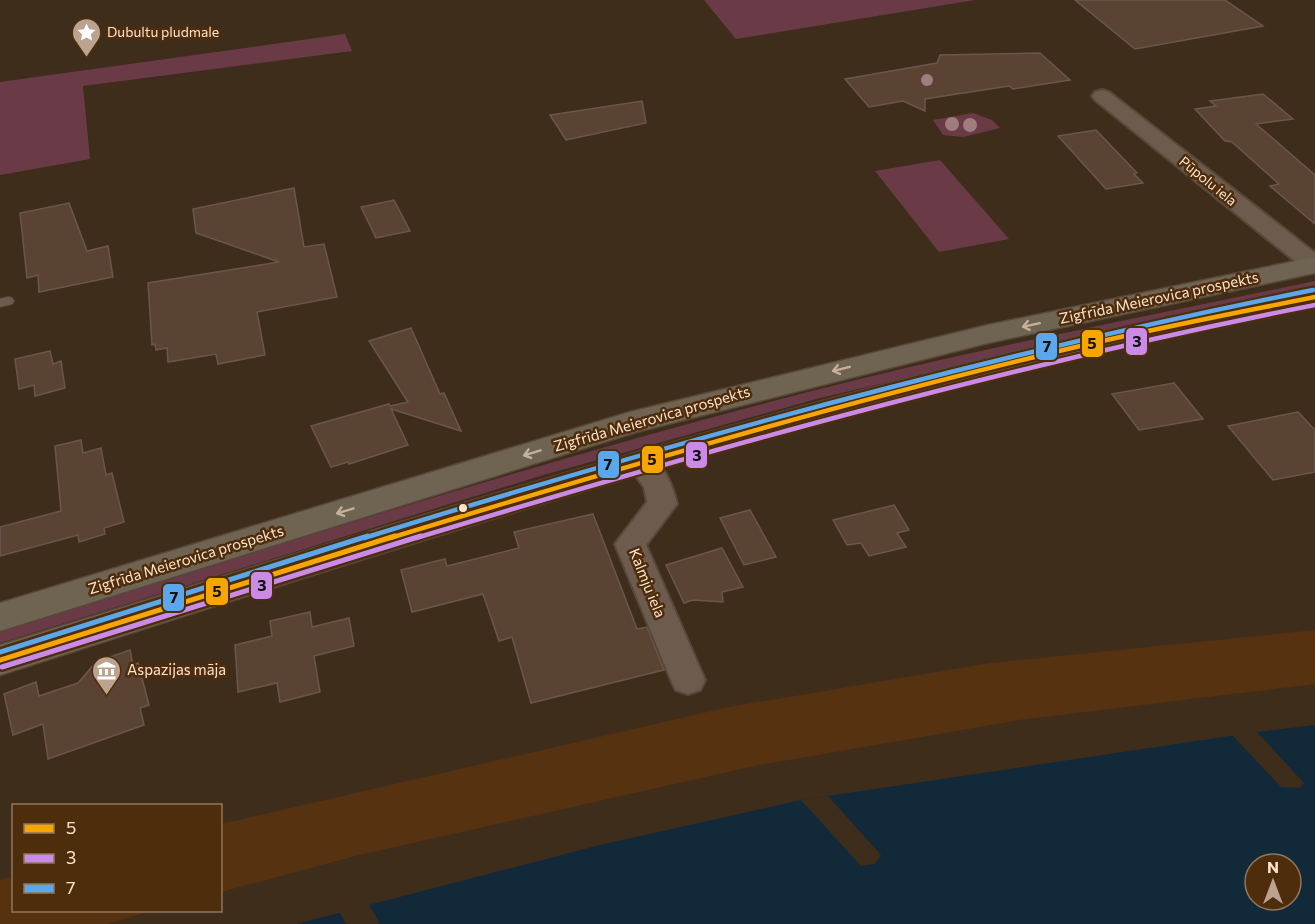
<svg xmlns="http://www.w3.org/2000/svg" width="1315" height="924" viewBox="0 0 1315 924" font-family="Commissioner,sans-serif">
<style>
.built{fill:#563210}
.green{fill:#6a3b47}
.water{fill:#112938;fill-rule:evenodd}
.pier{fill:#3f2d1c}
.building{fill:#5b4334;stroke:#6a574b;stroke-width:1.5}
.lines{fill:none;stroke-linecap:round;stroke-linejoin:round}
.lane-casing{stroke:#58483a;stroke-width:2}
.street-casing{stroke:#58483a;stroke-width:4}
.primary-casing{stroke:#58483a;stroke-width:3}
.lane{fill:#6d5c4d;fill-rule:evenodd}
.street{fill:#6d5c4d;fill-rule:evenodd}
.primary{fill:#6f6351;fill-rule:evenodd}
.bus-1-far1-casing{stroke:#4e2d0d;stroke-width:9}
.bus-1-casing{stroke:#4e2d0d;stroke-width:10}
.bus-2-far1-casing{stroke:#4e2d0d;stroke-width:9}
.bus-2-casing{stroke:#4e2d0d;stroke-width:10}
.bus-3-far1-casing{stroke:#4e2d0d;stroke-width:9}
.bus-3-casing{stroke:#4e2d0d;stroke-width:10}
.bus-1-far1{stroke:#f7a600;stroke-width:4.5}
.bus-1{stroke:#f7a600;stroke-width:5}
.bus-2-far1{stroke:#ca8be6;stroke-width:4.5}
.bus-2{stroke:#ca8be6;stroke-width:5}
.bus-3-far1{stroke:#5aa8eb;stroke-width:4.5}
.bus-3{stroke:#5aa8eb;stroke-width:5}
.tree{fill:#a07d7d}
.oneway{stroke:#c5b09b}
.bus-dot{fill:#fee3cd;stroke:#4e2d0d;stroke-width:2}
.labels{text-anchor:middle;stroke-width:5;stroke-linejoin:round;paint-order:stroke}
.far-poi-label{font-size:14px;fill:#fee3cd;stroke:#4e2d0d;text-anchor:start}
.far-street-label{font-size:14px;fill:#fee3cd;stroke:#4e2d0d}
.street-label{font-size:15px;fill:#fee3cd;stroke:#4e2d0d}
.poi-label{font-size:15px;fill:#fee3cd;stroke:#4e2d0d;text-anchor:start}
.line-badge{stroke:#4e2d0d;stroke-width:2}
.pale-badge-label{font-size:16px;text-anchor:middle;font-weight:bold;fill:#111}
</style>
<rect width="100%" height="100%" fill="#3f2d1c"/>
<g class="built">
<path d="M1315 630V684L1019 720 754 766 359 855 221 892V824L729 707 991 663Z"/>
<path d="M13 876 14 910 151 911 107 924H0V880Z"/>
</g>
<g class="green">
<path d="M704 0H975L736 39Z"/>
<path d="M345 34 352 51 83 86 90 159 0 175V82Z"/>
<path d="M973 113 992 120 1000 128 963 137 943 135 933 120Z"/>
<path d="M940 160 1009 239 939 252 875 171Z"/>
<path d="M1315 281V289L1043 346 820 398 540 476 0 643V632C285 543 570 451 860 379 1011 342 1163 313 1315 281Z"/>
</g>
<path class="water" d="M1315 725V924H296L596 846 801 800 1257 732ZM1255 864H1291V900H1255Z"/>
<g class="pier">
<path d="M1257 732 1304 783 1300 788 1281 787 1232 735Z"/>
<path d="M828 796 881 855 875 864 861 866 801 800Z"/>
<path d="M368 903 380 924H346L339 911Z"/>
</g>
<g class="building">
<path d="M1075 0H1225L1263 26 1135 49Z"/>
<path d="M1040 53 1070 80 1013 89 1009 86 925 99V111L903 101 869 107 845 79 937 63 940 55Z"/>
<path d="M1263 94 1293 119 1256 124 1315 175V224L1270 186 1279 184 1232 142 1225 141 1195 109 1216 106 1210 101Z"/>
<path d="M642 101 646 123 566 140 550 115Z"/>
<path d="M1096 130 1137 173 1134 174 1143 183 1106 189 1058 136Z"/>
<path d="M294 188 304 247 324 244 337 297 257 312 265 355 218 364 216 354 168 362 167 348 156 350 155 344 152 345 148 283 279 262 196 233 193 209Z"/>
<path d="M394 200 410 231 376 238 361 207Z"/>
<path d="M69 203 87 251 108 246 113 277 39 292 38 275 27 278 20 213Z"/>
<path d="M411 328 440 394 444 393 461 431 391 409 408 445 349 464 348 462 331 467 311 426 389 404 390 406 408 402 369 341Z"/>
<path d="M50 351 53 364 61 361 65 388 35 396 34 385 19 389 15 359Z"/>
<path d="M1174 383 1203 419 1139 430 1112 394Z"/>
<path d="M1298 412 1315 430V472L1273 480 1228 426Z"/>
<path d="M81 440 83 453 101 448 106 475 112 473 124 522 104 528 105 534 79 542 78 535 0 556V527L61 511 55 446Z"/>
<path d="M894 505 909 530 897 533 906 547 869 556 861 543 847 545 833 520Z"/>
<path d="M750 510 776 557 744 565 720 518Z"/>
<path d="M593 514 637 629 647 627 664 670 531 703 512 637 499 641 483 594 412 612 401 570 445 559 447 566 519 548 514 532Z"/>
<path d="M722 548 743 587 722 592 723 602 693 600 684 603 666 565Z"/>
<path d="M310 612 312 627 349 618 354 646 314 656 320 692 280 702 277 683 238 692 235 645 272 636 270 621Z"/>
<path d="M130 650 133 665 138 663 149 705 140 708 144 725 48 759 43 724 13 735 4 694 36 682 39 696 78 683 96 662Z"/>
</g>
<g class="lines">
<defs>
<path id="lane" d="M8 297 12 298 14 301 12 304 0 307V299Z"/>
<g id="street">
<path d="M1102 90 1109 92 1315 253V272L1306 270 1095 100 1092 96 1095 92Z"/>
<path d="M640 452C662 458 672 483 677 504L646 545 705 680 700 690 688 694 676 690 671 680 615 544 647 502 644 487 626 462 630 455Z"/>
</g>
<g id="primary">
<path d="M1315 257V273L988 343 636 432 0 631V603L630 412 988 325Z"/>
<path d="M1315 288V306C1214 327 1113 347 1013 372 671 458 336 567 0 675V645C336 541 672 436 1013 352 1113 328 1214 309 1315 288Z"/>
</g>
</defs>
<use href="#lane" class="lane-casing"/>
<use href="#street" class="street-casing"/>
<use href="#primary" class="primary-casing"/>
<use href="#lane" class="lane"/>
<use href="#street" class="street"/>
<use href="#primary" class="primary"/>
<defs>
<path id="bus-1-far1" d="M390 538C607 472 826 407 1047 354 1136 332 1226 315 1315 297"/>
<path id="bus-1" d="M0 660 395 536"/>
<path id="bus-2-far1" d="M416 538C713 448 1011 365 1315 305"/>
<path id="bus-2" d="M2 667 421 536"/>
<path id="bus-3-far1" d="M364 538C676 441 992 354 1313 290"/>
<path id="bus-3" d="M0 652 368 536"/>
</defs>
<use href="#bus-1-far1" class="bus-1-far1-casing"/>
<use href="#bus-1" class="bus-1-casing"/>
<use href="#bus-2-far1" class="bus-2-far1-casing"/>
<use href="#bus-2" class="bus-2-casing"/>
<use href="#bus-3-far1" class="bus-3-far1-casing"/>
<use href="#bus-3" class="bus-3-casing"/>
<use href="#bus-1-far1" class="bus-1-far1"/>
<use href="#bus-1" class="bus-1"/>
<use href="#bus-2-far1" class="bus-2-far1"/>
<use href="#bus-2" class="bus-2"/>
<use href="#bus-3-far1" class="bus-3-far1"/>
<use href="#bus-3" class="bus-3"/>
</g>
<g class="tree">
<circle cx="927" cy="80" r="6"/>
<circle cx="952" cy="124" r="7"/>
<circle cx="970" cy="125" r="7"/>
</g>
<defs><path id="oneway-shaft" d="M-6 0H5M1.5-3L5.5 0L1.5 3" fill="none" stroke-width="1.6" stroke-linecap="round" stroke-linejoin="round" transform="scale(1.5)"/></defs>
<g class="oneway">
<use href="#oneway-shaft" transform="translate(1031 325) rotate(168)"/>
<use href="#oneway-shaft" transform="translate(841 369) rotate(166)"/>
<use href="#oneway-shaft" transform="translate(532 453) rotate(163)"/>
<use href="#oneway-shaft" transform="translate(345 511) rotate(163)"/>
</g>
<defs>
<symbol id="sight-pin" viewBox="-11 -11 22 30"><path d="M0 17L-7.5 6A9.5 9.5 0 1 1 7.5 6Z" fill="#bba38f" stroke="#4e2d0d"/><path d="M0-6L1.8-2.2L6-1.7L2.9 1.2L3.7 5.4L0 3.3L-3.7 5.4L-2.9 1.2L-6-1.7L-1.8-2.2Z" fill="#fff"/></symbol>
<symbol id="museum-pin" viewBox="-11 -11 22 30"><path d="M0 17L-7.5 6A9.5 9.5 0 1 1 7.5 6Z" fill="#bba38f" stroke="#4e2d0d"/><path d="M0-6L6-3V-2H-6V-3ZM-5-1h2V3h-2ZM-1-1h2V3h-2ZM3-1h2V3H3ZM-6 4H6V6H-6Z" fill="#fff"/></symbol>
</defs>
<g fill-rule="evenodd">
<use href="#sight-pin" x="70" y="16" width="33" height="45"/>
<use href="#museum-pin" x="90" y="654" width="33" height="45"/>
</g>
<circle class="bus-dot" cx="463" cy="508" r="5"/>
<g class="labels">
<g class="far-poi-label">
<text x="107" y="37">Dubultu pludmale</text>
</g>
<g class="far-street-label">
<text transform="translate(1208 181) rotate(39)" y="5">Pūpolu iela</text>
</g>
<g class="street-label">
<text transform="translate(1159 298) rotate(-12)" y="5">Zigfrīda Meierovica prospekts</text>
<text transform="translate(652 419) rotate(-16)" y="5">Zigfrīda Meierovica prospekts</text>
<text transform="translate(186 560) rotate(-17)" y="5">Zigfrīda Meierovica prospekts</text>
<text transform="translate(647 583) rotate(68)" y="5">Kalmju iela</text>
</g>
<g class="poi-label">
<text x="127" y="675">Aspazijas māja</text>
</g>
</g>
<g class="line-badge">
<rect x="1125" y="327" width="23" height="29" rx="6" fill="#ca8be6"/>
<rect x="1081" y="329" width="23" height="29" rx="6" fill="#f7a600"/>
<rect x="1035" y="332" width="23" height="29" rx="6" fill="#5aa8eb"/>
<rect x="685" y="441" width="23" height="28" rx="6" fill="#ca8be6"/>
<rect x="641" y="445" width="23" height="29" rx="6" fill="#f7a600"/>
<rect x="597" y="450" width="23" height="29" rx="6" fill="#5aa8eb"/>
<rect x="250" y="571" width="23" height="29" rx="6" fill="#ca8be6"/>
<rect x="205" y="577" width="24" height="29" rx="6" fill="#f7a600"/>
<rect x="162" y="583" width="23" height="29" rx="6" fill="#5aa8eb"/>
</g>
<g class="pale-badge-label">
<text x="1137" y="347">3</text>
<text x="1092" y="349">5</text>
<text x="1047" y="352">7</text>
<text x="697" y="461">3</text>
<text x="652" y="465">5</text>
<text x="608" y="470">7</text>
<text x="262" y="591">3</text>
<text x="217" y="597">5</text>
<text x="174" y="603">7</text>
</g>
<rect x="12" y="804" width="210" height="108" fill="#4e2d0d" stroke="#94765a" stroke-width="1.5"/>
<rect x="24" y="824" width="30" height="9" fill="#f7a600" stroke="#94765a" stroke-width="1.5"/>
<text x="66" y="834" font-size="18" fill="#fee3cd">5</text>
<rect x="24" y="854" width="30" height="9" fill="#ca8be6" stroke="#94765a" stroke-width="1.5"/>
<text x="66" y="864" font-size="18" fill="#fee3cd">3</text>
<rect x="24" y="884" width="30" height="9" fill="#5aa8eb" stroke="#94765a" stroke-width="1.5"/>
<text x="66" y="894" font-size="18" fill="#fee3cd">7</text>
<g transform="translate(1273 882)"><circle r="28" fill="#4e2d0d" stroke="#94765a" stroke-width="1.5"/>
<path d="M0-4.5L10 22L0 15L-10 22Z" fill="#bba38f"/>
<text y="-9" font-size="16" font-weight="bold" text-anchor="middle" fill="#fee3cd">N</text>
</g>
</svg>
